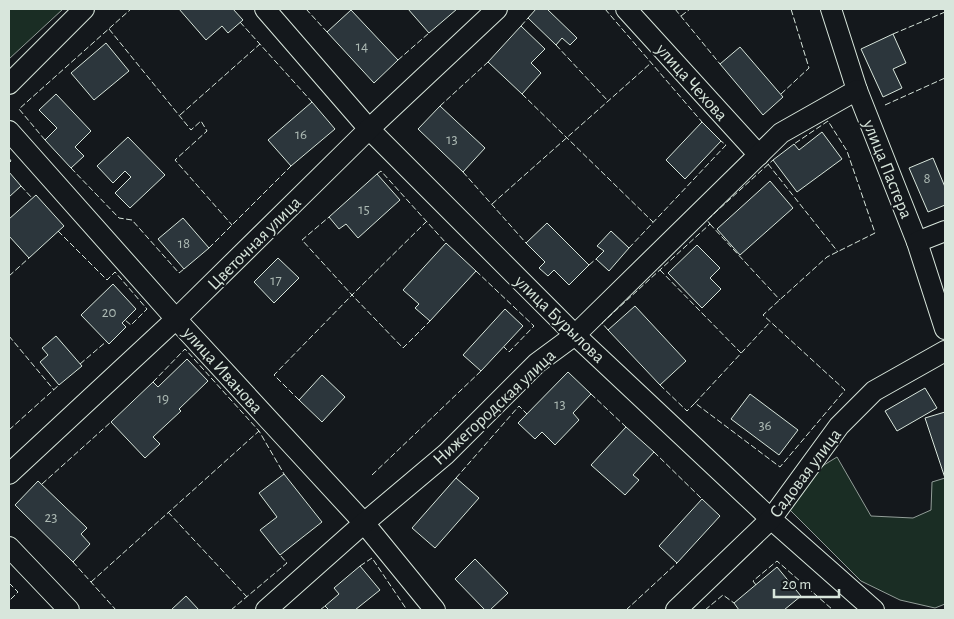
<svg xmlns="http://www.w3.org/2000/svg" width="954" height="619" viewBox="0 0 954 619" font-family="'Alegreya Sans',sans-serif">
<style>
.green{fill:#1a2d24;stroke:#939e99}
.building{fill:#2c363c;stroke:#d8e6dc}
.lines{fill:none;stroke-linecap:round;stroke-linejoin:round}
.street-casing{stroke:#d8e6dc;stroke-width:22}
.street{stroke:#14181c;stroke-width:20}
.fence{stroke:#d8e6dc;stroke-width:1;stroke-dasharray:6 2.5;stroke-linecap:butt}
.labels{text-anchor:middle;stroke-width:4;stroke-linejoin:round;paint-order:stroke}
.number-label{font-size:15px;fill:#adbab4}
.street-label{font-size:18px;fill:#d8e6dc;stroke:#14181c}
</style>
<rect width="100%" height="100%" fill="#14181c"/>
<g class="green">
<path d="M9 9H63L9 59Z"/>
<path d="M837 457 871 516 913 518 931 510 932 482 945 478V604L935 608 900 600 861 581 786 506 801 479Z"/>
</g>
<g class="building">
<path d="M179 9H233L243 20 228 33 222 26 206 40Z"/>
<path d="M408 9H457L429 33Z"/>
<path d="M536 9H547L577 38 570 45 562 38 556 45 528 18Z"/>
<path d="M351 10 398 60 374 83 327 32Z"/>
<path d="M521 26 545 49 531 63 541 73 522 94 488 62Z"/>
<path d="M893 34 906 63 893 69 902 88 883 97 861 49Z"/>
<path d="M106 43 129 71 94 100 71 73Z"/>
<path d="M740 47 783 97 763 115 720 64Z"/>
<path d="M56 94 91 131 75 147 84 156 71 168 45 140 57 128 39 110Z"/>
<path d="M312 102 335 129 291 166 268 140Z"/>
<path d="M440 106 485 148 463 172 418 129Z"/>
<path d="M702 122 721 141 685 179 666 160Z"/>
<path d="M822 132 842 159 797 192 773 160 794 144 799 150Z"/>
<path d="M128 137 165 175 130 208 115 193 131 177 125 171 113 183 97 166Z"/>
<path d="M933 158 945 187V205L928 212 909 168Z"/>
<path d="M9 172 21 186 9 197Z"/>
<path d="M377 174 400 200 358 238 346 224 339 229 329 217Z"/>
<path d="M770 181 793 208 740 255 717 229Z"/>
<path d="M36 195 64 226 29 258 9 236V219Z"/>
<path d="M183 218 209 248 184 269 158 239Z"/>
<path d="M547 223 589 265 569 285 554 270 548 276 539 268 545 262 526 243Z"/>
<path d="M611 231 629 248 609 271 596 259 604 251 597 246Z"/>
<path d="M446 243 476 271 430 321 415 308 419 304 403 290Z"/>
<path d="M697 245 720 268 710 278 721 289 702 308 668 273Z"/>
<path d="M278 258 299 278 274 303 254 282Z"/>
<path d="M113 284 136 309 122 323 126 327 109 344 81 315Z"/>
<path d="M635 306 686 361 660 385 608 330Z"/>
<path d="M505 309 523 326 481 371 463 355Z"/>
<path d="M56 336 82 366 59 385 40 362 48 355 42 348Z"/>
<path d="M187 359 208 381 179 409 181 411 153 437 160 444 145 458 111 422 153 382 158 387Z"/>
<path d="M568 372 591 394 573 413 579 420 555 445 542 432 535 439 518 423Z"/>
<path d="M322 375 345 397 322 422 299 400Z"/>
<path d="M925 388 937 408 897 431 885 411Z"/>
<path d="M750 394 798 430 779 455 731 419Z"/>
<path d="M945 412V478L925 418Z"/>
<path d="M626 427 654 452 633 475 639 480 625 495 591 465Z"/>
<path d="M284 474 322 522 280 555 260 530 277 517 259 493Z"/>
<path d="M456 478 479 498 435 548 412 528Z"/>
<path d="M38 481 87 528 81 534 90 544 73 562 15 505Z"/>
<path d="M702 499 720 516 677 563 659 546Z"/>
<path d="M475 559 508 593 490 610H485L455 579Z"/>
<path d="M360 566 380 590 355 610H329L325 606 339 594 334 588Z"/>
<path d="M777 567 801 596 784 610H739L734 603Z"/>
<path d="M186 596 199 610H171Z"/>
</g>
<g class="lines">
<defs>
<g id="street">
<path d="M265 9 369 129 575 335 771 519 874 610"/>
<path d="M626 9 759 155"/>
<path d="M831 9 857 90 917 242 945 329"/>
<path d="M9 84 84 9"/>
<path d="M9 131 176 319 364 523 435 610"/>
<path d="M917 242 945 231"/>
<path d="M9 474 176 319 369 129 497 9"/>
<path d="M9 547 69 610"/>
<path d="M266 610 364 523 446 454 537 363 575 335 781 133 857 90"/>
<path d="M676 610 771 519 839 426 874 391 945 351"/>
</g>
</defs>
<use href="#street" class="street-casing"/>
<use href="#street" class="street"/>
<g class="fence">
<path d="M306 9 327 32"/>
<path d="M605 9 702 122"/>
<path d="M675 9 720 64"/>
<path d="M681 16 690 9"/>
<path d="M240 22 312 102"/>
<path d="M521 26 528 18"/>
<path d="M109 29 191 130 201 121 207 131 175 160 232 225"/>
<path d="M893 34 945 12"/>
<path d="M556 45 608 101"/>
<path d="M398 60 429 33"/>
<path d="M522 94 653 222"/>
<path d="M781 94 809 68 791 9"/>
<path d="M885 105 945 78"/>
<path d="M440 106 488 62"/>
<path d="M180 115 260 44"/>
<path d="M45 140 19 109 131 9"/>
<path d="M9 158 11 161 9 163"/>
<path d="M768 164 838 252"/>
<path d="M71 168 119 218 132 220 179 273 184 269"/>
<path d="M463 172 526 243"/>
<path d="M377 174 381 171 446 243"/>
<path d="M21 186 32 198"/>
<path d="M492 204 651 63"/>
<path d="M427 221 352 295 403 348 430 321"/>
<path d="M710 224 780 300"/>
<path d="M58 231 107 280 115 272 147 309 131 325 125 320"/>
<path d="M209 248 291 166"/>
<path d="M629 248 726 145 721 141"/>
<path d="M589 265 596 259"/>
<path d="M660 270 741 353"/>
<path d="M476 271 534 326 509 352 504 347"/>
<path d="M9 276 29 258"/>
<path d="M608 330 602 323 710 224 707 220 773 160"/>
<path d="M9 336 54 390"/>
<path d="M80 364 107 341"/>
<path d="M153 382 185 349 259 431 284 474"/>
<path d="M660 385 687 411 695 403 780 467 845 390 763 315 827 257 875 233 847 151 828 121 794 144"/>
<path d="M591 394 626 427"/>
<path d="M299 400 274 375 352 295 302 240 329 217"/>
<path d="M695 403 770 322"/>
<path d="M9 430 59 385"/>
<path d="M654 452 702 499"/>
<path d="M372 475 481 371"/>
<path d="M456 478 519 406 527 414"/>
<path d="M42 484 111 422"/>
<path d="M168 512 247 597"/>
<path d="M73 562 116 610"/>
<path d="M360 566 372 558 407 610"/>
<path d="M91 582 259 431"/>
<path d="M9 583 18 592 9 601"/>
<path d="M756 585 753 581 777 561 833 610"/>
<path d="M231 610 287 563 280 555"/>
<path d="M320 610 325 606"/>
<path d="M626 610 677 563"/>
<path d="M705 610 723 595 734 603"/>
</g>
</g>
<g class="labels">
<g class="number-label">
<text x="362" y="51">14</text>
<text x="301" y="139">16</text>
<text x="452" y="144">13</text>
<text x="927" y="183">8</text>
<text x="364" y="214">15</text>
<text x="184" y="248">18</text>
<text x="276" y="285">17</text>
<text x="109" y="317">20</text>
<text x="163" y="403">19</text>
<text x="560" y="409">13</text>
<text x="765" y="430">36</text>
<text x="51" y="522">23</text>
</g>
<g class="street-label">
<text transform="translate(692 82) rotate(48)" y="6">улица Чехова</text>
<text transform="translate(888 169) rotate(68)" y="6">улица Пастера</text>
<text transform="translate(254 243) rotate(-45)" y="6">Цветочная улица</text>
<text transform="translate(560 319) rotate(44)" y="6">улица Бурылова</text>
<text transform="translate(223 370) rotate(48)" y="6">улица Иванова</text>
<text transform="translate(494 407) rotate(-43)" y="6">Нижегородская улица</text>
<text transform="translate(805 473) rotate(-53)" y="6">Садовая улица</text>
</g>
</g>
<rect width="954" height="619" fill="none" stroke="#d8e6dc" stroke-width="20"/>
<path d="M774 589v8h65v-8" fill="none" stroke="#d8e6dc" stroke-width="2.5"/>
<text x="782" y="589" font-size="15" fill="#d8e6dc" stroke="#14181c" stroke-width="4" paint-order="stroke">20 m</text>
</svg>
